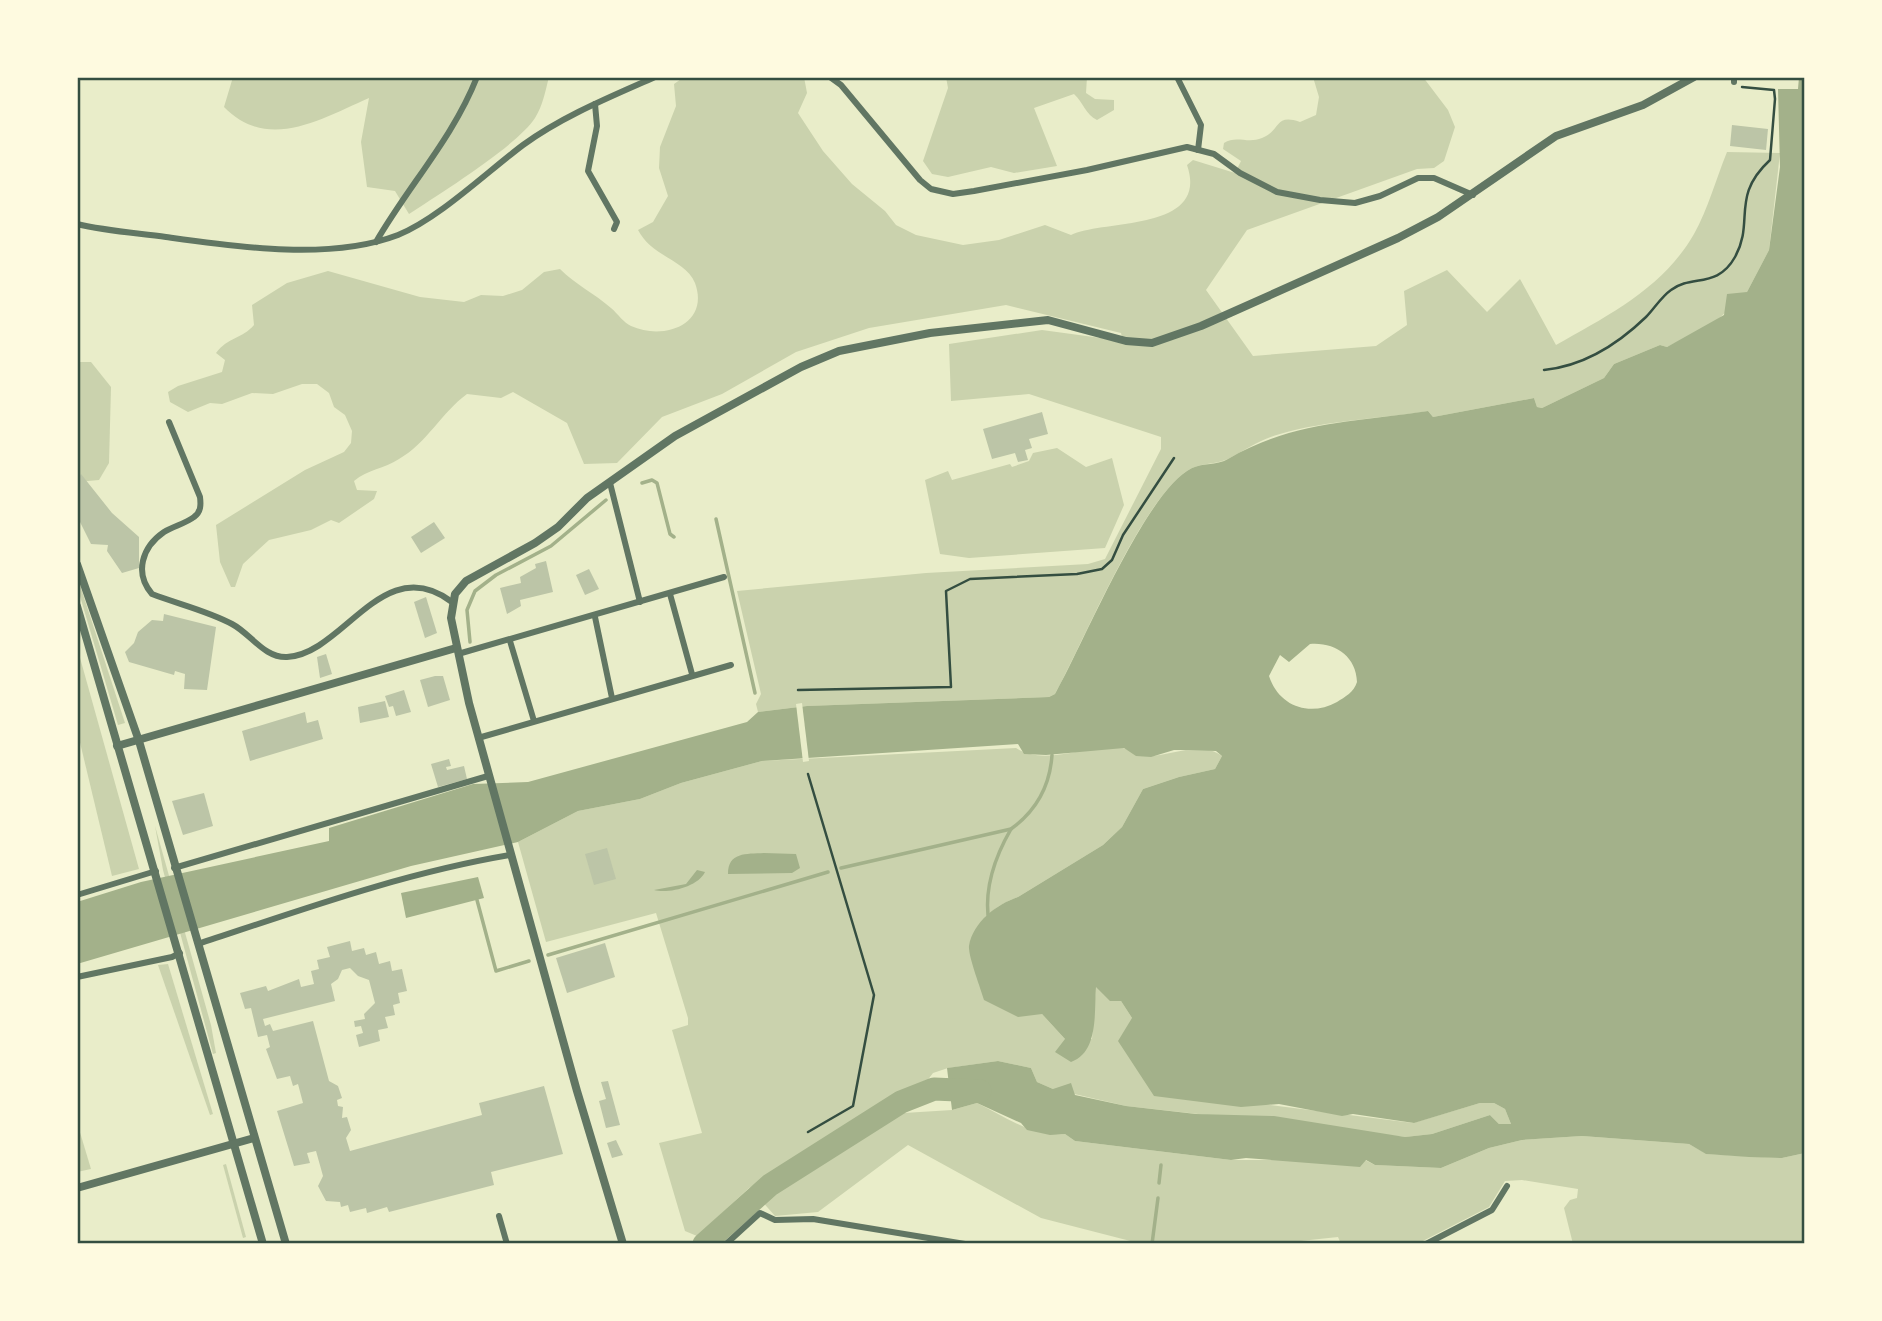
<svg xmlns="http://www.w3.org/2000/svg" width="1882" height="1321" viewBox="0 0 1882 1321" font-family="'PT Serif',serif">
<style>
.green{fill:#cad2ad}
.water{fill:#a3b18a;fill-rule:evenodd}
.pier{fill:#e9edc9}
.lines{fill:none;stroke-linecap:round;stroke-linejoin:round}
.stream{stroke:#a3b18a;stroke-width:3.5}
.river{stroke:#a3b18a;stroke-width:23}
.building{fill:#bcc5a7}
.path{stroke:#344e41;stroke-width:2.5}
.minor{stroke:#617663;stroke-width:6}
.tertiary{stroke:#617663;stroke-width:8}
.neatline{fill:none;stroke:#344e41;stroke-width:2.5}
</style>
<rect width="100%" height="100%" fill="#e9edc9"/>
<g class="green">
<path d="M233 77H549C545 92 543 105 535 118 517 146 439 194 409 214L395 191 367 187 361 142 369 98C321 119 268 152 224 107Z"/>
<path d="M684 77H804L807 93 798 113 823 151 852 184 885 211 896 225 916 235 963 245 999 240 1045 225 1071 235C1104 219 1210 232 1187 165L1193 160 1235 173 1241 161 1223 149 1224 143C1236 135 1248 144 1262 138 1281 131 1274 113 1300 122L1316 115 1319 97 1313 77H1423L1448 110 1455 127 1444 161 1434 168 1417 169 1247 230 1206 290 1253 356 1376 346 1407 325 1404 291 1447 270 1487 312 1520 279 1556 345C1609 315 1663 288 1694 234 1708 209 1716 179 1727 152L1780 153 1769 250 1747 292 1712 325 1667 347 1660 345 1614 364 1604 378 1542 408 1537 407 1534 398 1433 417 1428 411C1379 419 1328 420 1280 434 1261 439 1245 450 1228 459 1218 464 1203 463 1192 468 1145 491 1083 644 1055 694L1049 697 807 706 758 712 756 704 761 694 737 591 926 573 1088 564 1105 559 1161 449V437L1029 394 951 401 949 344 1042 330 1123 341 1121 333 1006 305 869 328 796 352 722 394 662 417 617 463 584 464 567 423 513 392 501 398 467 394C441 413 427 443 399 459 384 469 368 469 354 481L357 490 377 491 374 499 339 523 331 520 311 530 269 540 243 564 235 587H231L220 562 216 525 305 470 344 452 351 443 352 431 345 415 334 407 329 393 317 384H302L273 394 252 393 222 404 210 403 188 412 170 402 168 392 178 386 222 372 225 360 216 353C228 337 242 339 254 325L252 305 287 283 328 271 420 297 464 302 481 295 503 296 522 290 544 272 560 269C575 284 595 294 611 308 618 314 624 323 631 326 664 341 710 324 695 283 686 260 652 257 638 230L653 222 668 196 659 168 660 147 676 106 674 84Z"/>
<path d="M946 77H1087L1086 93 1095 99 1114 100V110L1097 120C1086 115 1083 102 1074 94L1034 108 1057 166 1014 173 991 167 948 177 932 174 923 161 948 88Z"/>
<path d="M77 362H91L111 387 109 463 99 480 77 482Z"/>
<path d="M1057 448 1086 467 1112 458 1124 505 1105 548 969 558 940 554 925 480 948 471 952 480 1010 464 1012 467 1029 461 1033 453Z"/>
<path d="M77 576 125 723 118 725 77 586Z"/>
<path d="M77 647 139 869 112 876 77 730Z"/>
<path d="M1016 748C1047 768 1090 742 1123 748 1132 750 1137 757 1148 756 1171 756 1201 740 1222 756L1215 769 1179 777 1143 789 1122 827 1103 845 1018 897C990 907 980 922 969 948L975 969 1031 1014H1042L1065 1039H1092L1096 986 1121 1001 1132 1018 1263 1104 1413 1123 1480 1103H1494L1505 1109 1511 1124H1499L1490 1115 1432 1134 1405 1137 1126 1106 1053 1089 1037 1082 1031 1068 998 1061 948 1068 933 1073 917 1094 803 1154 749 1188 697 1236 685 1231 659 1143 702 1133 672 1030 688 1025V1018L656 913 546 942 518 842 578 811 640 799 681 783 762 761Z"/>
<path d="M155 826 211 1025 216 1053 213 1054 163 870Z"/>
<path d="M168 964 213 1114 210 1115 158 965Z"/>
<path d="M977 1103C1006 1117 1032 1137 1065 1134L1075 1141 1231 1160H1365L1375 1165 1441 1168 1489 1148 1522 1140 1582 1136 1689 1144 1707 1154 1782 1158 1805 1153V1244H1573L1564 1208 1570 1200 1577 1198 1578 1189 1522 1180 1505 1181 1489 1207 1417 1244H1341L1338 1237 1272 1244H1142L1041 1218 908 1145 818 1212 775 1216 760 1199 904 1113 952 1110Z"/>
<path d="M79 1129 91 1169 77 1172V1130Z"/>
<path d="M226 1164 246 1237 243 1238 223 1165Z"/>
</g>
<g class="water">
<path d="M1799 77H1805V1153L1782 1158 1749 1157 1706 1154 1689 1144 1582 1136 1522 1140 1489 1148 1441 1168 1375 1165 1366 1160 1360 1167 1246 1158 1231 1160 1075 1141 1065 1134 1050 1135 1027 1130 1021 1123 977 1103 952 1110 947 1068 998 1061 1031 1068 1037 1082 1053 1089 1071 1083 1075 1095 1126 1106 1196 1114 1274 1116 1405 1137 1432 1134 1490 1115 1499 1124H1511L1505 1109 1494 1103H1480L1414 1123 1353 1114 1342 1116 1279 1104 1241 1107 1154 1096 1118 1041 1132 1018 1121 1001H1110L1096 987C1094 1012 1099 1052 1071 1062L1055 1052 1065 1039 1042 1014 1018 1017 984 1000C981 989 968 956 969 946 973 922 997 904 1018 897L1103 845 1122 827 1143 789 1179 777 1215 769 1222 756 1216 751 1189 750H1174L1151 757 1136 756 1124 748 1046 755 1024 754 1018 744 762 761 681 783 640 799 578 811 518 842 411 866 77 964V902L141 882 329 841V828L473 784 528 782 747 722 758 712 807 706 1049 697 1055 694C1083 645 1146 490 1192 468 1203 463 1218 465 1228 459 1293 421 1355 422 1428 411L1433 417 1534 398 1537 407 1542 408 1604 378 1614 364 1660 345 1667 347 1724 315 1727 294 1747 292 1769 250 1780 167 1778 89H1798ZM1310 644C1335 642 1356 656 1357 682 1354 692 1345 697 1337 702 1310 717 1279 707 1269 676L1280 655 1289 662Z"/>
<path d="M764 853 796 854 800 868 792 873 728 874C728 852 746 854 764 853Z"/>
<path d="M697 870 705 872C698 887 668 894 654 890L686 884Z"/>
<path d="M478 877 484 898 406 918 401 893Z"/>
</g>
<path class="pier" d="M802 703 809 761 803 762 796 704Z"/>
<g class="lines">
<g class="stream">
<path d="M642 483 652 480 657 483 670 534 674 537"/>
<path d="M716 519 755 693"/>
<path d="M470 642 467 610 475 591 496 575 551 546 606 500"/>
<path d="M841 868 1011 829C1036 811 1050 785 1052 755"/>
<path d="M477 900 496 971 529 961"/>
<path d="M988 915C985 884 996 855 1011 829"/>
<path d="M548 955 828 872"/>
<path d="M1159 1183 1161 1165"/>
<path d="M1152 1244 1158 1198"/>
</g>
<path class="river" d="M704 1244 770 1185 901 1102 934 1089 980 1091"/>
</g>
<g class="building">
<path d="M1732 125 1768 129 1766 150 1730 146Z"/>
<path d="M1042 412 1048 434 1029 439 1032 448 1025 450 1028 460 1018 462 1015 453 992 459 983 429Z"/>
<path d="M81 474 112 513 139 537V568L122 573 107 551 108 545 91 544 78 518 77 482Z"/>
<path d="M434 522 445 538 421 553 411 537Z"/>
<path d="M546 561 553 592 520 600 521 606 507 614 500 588 521 583 520 577 536 568 535 564Z"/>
<path d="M589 569 599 589 585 595 576 575Z"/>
<path d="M426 597 437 633 425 638 414 602Z"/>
<path d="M164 614 216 627 207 690 184 689 185 674 175 671 174 675 129 662 125 652 134 643 138 632 152 620 163 621Z"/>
<path d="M326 654 332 674 320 678 317 657Z"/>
<path d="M435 676H443L450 700 428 707 420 680Z"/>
<path d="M404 690 411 712 396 716 393 706 389 707 385 696Z"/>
<path d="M385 701 389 717 360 723 358 707Z"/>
<path d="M305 712 307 723 318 720 323 739 250 761 242 731Z"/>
<path d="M449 759 451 766 446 767 447 770 464 766 467 779 438 787 431 764Z"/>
<path d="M204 793 213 826 183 835 172 801Z"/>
<path d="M607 848 616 879 594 885 585 854Z"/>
<path d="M350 941 352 951 364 948 366 955 376 952 379 964 390 961 392 971 402 969 407 991 398 993 400 1003 393 1005 395 1015 385 1017 388 1028 378 1030 380 1041 359 1047 356 1035 363 1033 361 1026 355 1027 354 1021 365 1019 364 1014 375 1003 369 980 358 976 350 968 342 970 338 979 331 984 335 1001 263 1019 265 1026 270 1024 273 1031 313 1021 329 1081 338 1086 342 1098 337 1100 338 1106 343 1107 342 1118 347 1117 351 1130 346 1138 350 1151 482 1115 479 1103 544 1086 563 1154 491 1172 494 1185 389 1212 387 1207 367 1213 366 1208 350 1212 348 1205 341 1207 340 1202 326 1201 318 1186 323 1176 316 1151 307 1153 310 1163 294 1166 277 1111 303 1103 298 1084 293 1086 290 1076 277 1079 266 1049 270 1047 267 1035 258 1037 251 1008 245 1009 240 993 266 986 268 991 299 979 301 987 314 984 311 971 319 969 317 960 330 957 327 947Z"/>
<path d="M605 943 615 977 567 993 556 958Z"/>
<path d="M608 1081 620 1125 606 1128 599 1101 606 1099 601 1082Z"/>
<path d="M616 1140 623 1155 612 1158 607 1143Z"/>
</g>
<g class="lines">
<g class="path">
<path d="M1544 370C1584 366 1617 345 1646 317 1654 309 1661 297 1671 290 1692 274 1717 289 1735 257 1755 221 1730 197 1770 160L1775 99 1774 90 1742 87"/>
<path d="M798 690 951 687 946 591 970 579 1077 574 1102 569 1112 560 1123 535 1174 458"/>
<path d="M808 774 874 995 853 1106 808 1132"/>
</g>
<g class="minor">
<path d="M830 77 841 85 920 180 931 189 953 194 974 191 1087 170 1187 147 1214 154 1240 173 1277 192 1320 200 1355 203 1380 196 1418 178H1434L1473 195"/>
<path d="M1177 77 1201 125 1198 150"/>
<path d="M1734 77V82"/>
<path d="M595 104 597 126 588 171 617 222 614 229"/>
<path d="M77 224C106 231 137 233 166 237 237 247 330 261 398 235 438 219 487 172 523 145 563 116 610 97 655 77"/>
<path d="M376 242C409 185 453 138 477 77"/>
<path d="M169 422 200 497C201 505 201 512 194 517 185 524 173 526 164 532 142 547 134 573 152 594 178 604 208 611 232 624 251 634 264 658 287 657 344 654 383 550 452 602"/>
<path d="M610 483 640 602"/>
<path d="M670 594 692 674"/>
<path d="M595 617 612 698"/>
<path d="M510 641 534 721"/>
<path d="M458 654 724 577"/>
<path d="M478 738 731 665"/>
<path d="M174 868 488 776"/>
<path d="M77 895 156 871"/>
<path d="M198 944C301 910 403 873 510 855"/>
<path d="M77 977 172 957 180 953"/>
<path d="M499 1216 507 1244"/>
<path d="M726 1244 760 1213 775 1220 813 1219 965 1244"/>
<path d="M1426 1244 1492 1210 1507 1186"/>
</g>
<g class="tertiary">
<path d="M77 564 139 741 286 1244"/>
<path d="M77 606 263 1244"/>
<path d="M117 746 456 648"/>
<path d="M77 1188 254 1138"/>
<path d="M623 1244 577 1091 469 703 451 618 455 594 466 581 535 543 558 527 587 498 675 436 801 367 839 351 930 333 1048 320 1126 341 1152 343 1201 326 1398 238 1438 217 1556 136 1643 105 1694 77"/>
</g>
</g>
<rect width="1882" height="1321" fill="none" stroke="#fefae0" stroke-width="158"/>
<rect x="79" y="79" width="1724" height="1163" class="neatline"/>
</svg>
